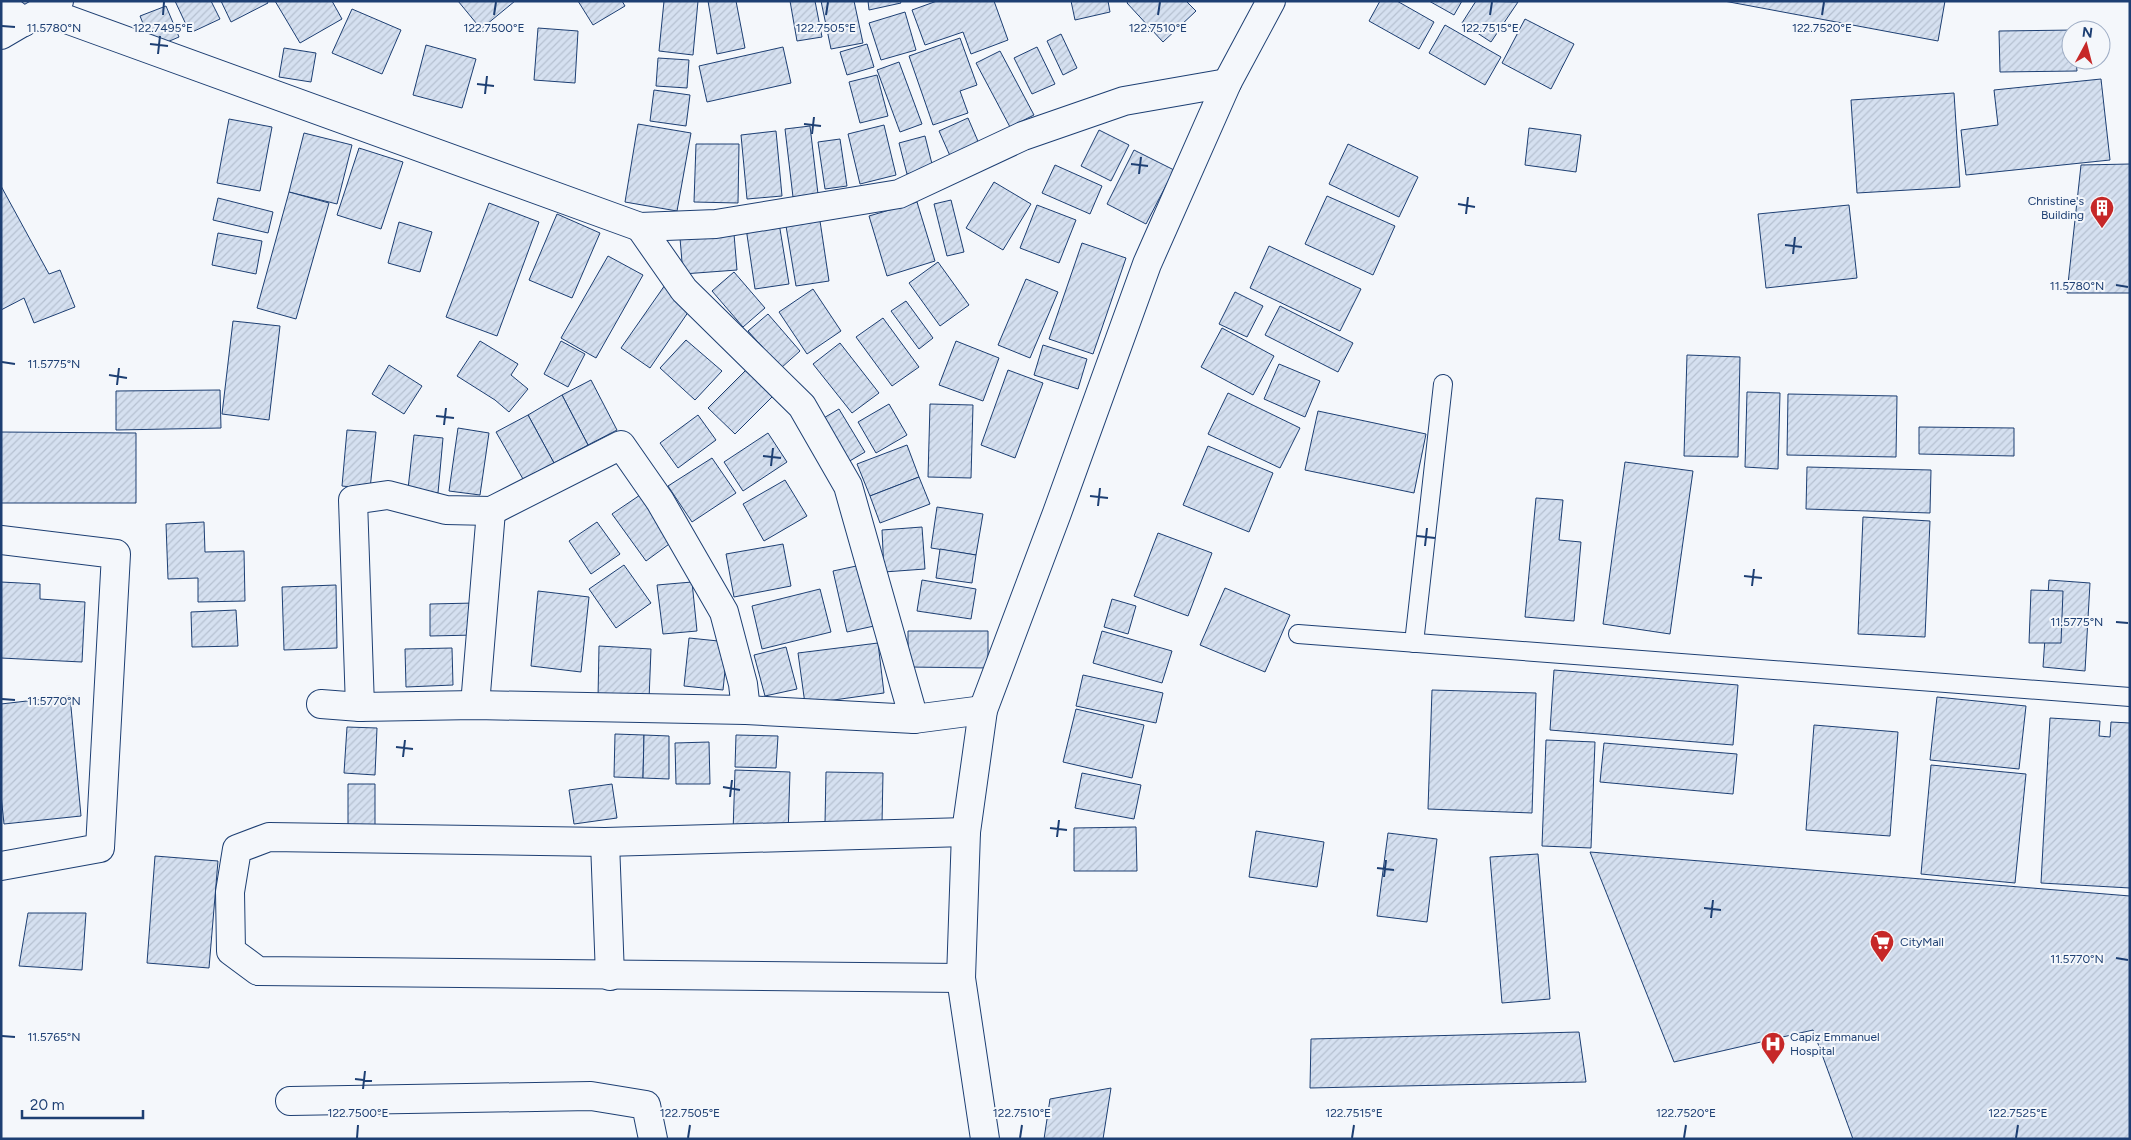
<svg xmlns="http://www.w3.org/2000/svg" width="2131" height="1140" viewBox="0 0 2131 1140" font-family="Figtree,sans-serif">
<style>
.building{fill:url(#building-hatch);stroke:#1d3f73}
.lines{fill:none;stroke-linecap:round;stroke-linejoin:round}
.lane-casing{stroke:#1d3f73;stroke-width:20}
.street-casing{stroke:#1d3f73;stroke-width:30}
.secondary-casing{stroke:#1d3f73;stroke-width:30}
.lane{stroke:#f4f7fb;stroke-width:18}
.street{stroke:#f4f7fb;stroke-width:28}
.secondary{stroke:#f4f7fb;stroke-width:28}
.ticks{fill:none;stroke:#1d3f73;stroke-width:2}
.labels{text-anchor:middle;stroke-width:4;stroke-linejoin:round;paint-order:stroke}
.poi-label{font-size:12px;fill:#1d3f73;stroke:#f4f7fb;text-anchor:start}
.ticks-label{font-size:12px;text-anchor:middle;fill:#1d3f73;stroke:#f4f7fb;stroke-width:4;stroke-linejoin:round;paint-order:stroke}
</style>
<defs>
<pattern id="building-hatch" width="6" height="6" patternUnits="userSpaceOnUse" patternTransform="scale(1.25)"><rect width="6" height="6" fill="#d5e0f0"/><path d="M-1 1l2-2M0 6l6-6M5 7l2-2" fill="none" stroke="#b6c1d1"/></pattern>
</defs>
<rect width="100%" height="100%" fill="#f4f7fb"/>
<g class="building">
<path d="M175 1H211L220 19 190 33Z"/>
<path d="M221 1H267L268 3 231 22Z"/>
<path d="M275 1H332L342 19 300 43Z"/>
<path d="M458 1H515L481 29Z"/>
<path d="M578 1H622L625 6 593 25Z"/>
<path d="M664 1H698L693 55 659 51Z"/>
<path d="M708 1H736L745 48 717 54Z"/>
<path d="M790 1H815L822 37 797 41Z"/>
<path d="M821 1H854L863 43 831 49Z"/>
<path d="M868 1H900L901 3 869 10Z"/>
<path d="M937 1H994L1008 40 971 54 963 32 925 45 912 10Z"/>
<path d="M1071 1H1108L1110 12 1075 20Z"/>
<path d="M1128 1H1186L1196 11 1163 42 1127 3Z"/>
<path d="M1380 1H1397L1434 22 1419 49 1369 21Z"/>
<path d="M1429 1H1462L1454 15Z"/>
<path d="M1476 1 1518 2 1491 42 1462 23Z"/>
<path d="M1724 1H1945L1938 41Z"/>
<path d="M166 6 179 37 153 48 140 16Z"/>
<path d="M352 9 401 30 382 74 332 53Z"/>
<path d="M905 12 916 50 881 60 869 23Z"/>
<path d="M1525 19 1574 44 1551 89 1502 63Z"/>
<path d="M1445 25 1501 57 1485 85 1429 53Z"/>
<path d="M538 28 578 31 575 83 534 80Z"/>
<path d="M2071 30V60H2076L2077 71 2000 72 1999 31 2076 30Z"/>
<path d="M1061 34 1077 68 1063 75 1047 41Z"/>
<path d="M960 38 977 85 960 91 968 113 933 125 909 56Z"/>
<path d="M867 44 874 67 847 75 840 52Z"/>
<path d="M426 45 476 59 462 108 413 95Z"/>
<path d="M783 47 791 83 707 102 699 66Z"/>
<path d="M1037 47 1055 84 1032 94 1014 58Z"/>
<path d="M284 48 316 53 311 82 279 77Z"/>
<path d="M1000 51 1034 115 1010 127 976 63Z"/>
<path d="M658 58 689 60 687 88 656 86Z"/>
<path d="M899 62 922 124 900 132 877 70Z"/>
<path d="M877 75 888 116 860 123 849 82Z"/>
<path d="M2101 79 2110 160 1966 175 1961 130 1998 125 1994 90Z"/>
<path d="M654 90 690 95 686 126 650 121Z"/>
<path d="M1954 93 1960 187 1857 193 1851 100Z"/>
<path d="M968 118 980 146 951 158 939 131Z"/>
<path d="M229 119 272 127 260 191 217 183Z"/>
<path d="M638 124 691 133 677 211 625 202Z"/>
<path d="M884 125 896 175 860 184 848 134Z"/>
<path d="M810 126 818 194 793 197 785 129Z"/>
<path d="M1529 128 1581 135 1576 172 1525 165Z"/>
<path d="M1099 130 1129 145 1111 181 1081 166Z"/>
<path d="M776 131 782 196 747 199 741 135Z"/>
<path d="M304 133 352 145 337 204 289 192Z"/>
<path d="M925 136 933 168 907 174 899 143Z"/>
<path d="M840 139 847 186 825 189 818 142Z"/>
<path d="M696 144H739L738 203 694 202Z"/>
<path d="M1348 144 1418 177 1399 217 1329 184Z"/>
<path d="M359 148 403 162 381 229 337 215Z"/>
<path d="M1134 150 1174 170 1146 224 1107 204Z"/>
<path d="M2130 164V293H2067L2081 165Z"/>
<path d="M1055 165 1102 186 1090 214 1042 193Z"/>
<path d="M994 182 1031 204 1003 250 966 228Z"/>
<path d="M1 186 49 274 60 270 75 307 34 323 24 298 1 310Z"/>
<path d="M289 192 329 203 296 319 257 308Z"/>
<path d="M1327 196 1395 226 1373 275 1305 244Z"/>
<path d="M218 198 273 212 268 233 213 220Z"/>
<path d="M951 200 964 252 947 256 934 204Z"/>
<path d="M917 202 935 261 887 276 869 216Z"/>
<path d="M489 203 539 222 497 336 446 317Z"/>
<path d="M1037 205 1076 220 1059 263 1020 248Z"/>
<path d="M1849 205 1857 278 1766 288 1758 214Z"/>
<path d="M557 214 600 233 572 298 529 280Z"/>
<path d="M820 221 829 281 796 286 786 226Z"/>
<path d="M399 222 432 232 420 272 388 263Z"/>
<path d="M779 223 789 284 755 289 746 228Z"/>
<path d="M218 233 262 241 256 274 212 265Z"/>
<path d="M734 234 737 270 683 274 680 238Z"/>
<path d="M1082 243 1126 258 1093 354 1049 339Z"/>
<path d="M1269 246 1361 289 1340 331 1250 288Z"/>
<path d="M608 256 643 275 596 358 561 338Z"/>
<path d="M938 262 969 305 940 326 909 283Z"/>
<path d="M734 272 765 308 743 327 712 291Z"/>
<path d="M1026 279 1058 292 1030 358 998 345Z"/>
<path d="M665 285 693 305 650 368 621 348Z"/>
<path d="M813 289 841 331 807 354 779 312Z"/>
<path d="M1235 292 1263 306 1247 337 1219 324Z"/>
<path d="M906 301 933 338 919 349 891 311Z"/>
<path d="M1280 306 1353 343 1338 372 1265 335Z"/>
<path d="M768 314 800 351 781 368 748 331Z"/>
<path d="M883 318 919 367 892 386 856 337Z"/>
<path d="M233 321 280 326 269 420 222 414Z"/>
<path d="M1222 328 1274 356 1253 395 1201 367Z"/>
<path d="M686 340 722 371 695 400 660 368Z"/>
<path d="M480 341 518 364 511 375 528 389 509 412 495 400 457 376Z"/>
<path d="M561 341 585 354 568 387 544 374Z"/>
<path d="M956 341 999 358 983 401 939 385Z"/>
<path d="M840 343 879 393 852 413 813 364Z"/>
<path d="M1043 345 1087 359 1078 389 1034 375Z"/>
<path d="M1687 355 1740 357 1738 457 1684 456Z"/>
<path d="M1279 364 1320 381 1305 417 1264 399Z"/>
<path d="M389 365 422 386 404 414 372 394Z"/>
<path d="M747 369 774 395 735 434 708 408Z"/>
<path d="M1008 370 1043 383 1015 458 981 445Z"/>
<path d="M591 380 617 430 588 445 562 395Z"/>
<path d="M220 390 221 428 116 430V391Z"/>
<path d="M1747 392 1780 393 1778 469 1745 467Z"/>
<path d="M1228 393 1300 428 1280 468 1208 434Z"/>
<path d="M1788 394 1897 396 1896 457 1787 455Z"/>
<path d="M562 395 588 445 554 463 528 415Z"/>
<path d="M889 404 907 435 876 453 858 422Z"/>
<path d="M930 404 973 405 971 478 928 477Z"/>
<path d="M839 409 865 452 848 462 822 419Z"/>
<path d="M1318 411 1426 434 1414 493 1305 470Z"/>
<path d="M528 415 554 463 523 479 496 432Z"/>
<path d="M698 415 716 440 678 468 660 443Z"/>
<path d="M1919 427 2014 428V456L1919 454Z"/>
<path d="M458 428 489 433 480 495 449 491Z"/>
<path d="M347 430 376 432 370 489 342 486Z"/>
<path d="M1 432 136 433V503H1Z"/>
<path d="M768 433 787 462 743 491 724 462Z"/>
<path d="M414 435 443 438 438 493 408 489Z"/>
<path d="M907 445 919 477 870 496 857 464Z"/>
<path d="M1208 446 1273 473 1249 532 1183 505Z"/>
<path d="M712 458 736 493 692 522 668 486Z"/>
<path d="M1625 462 1693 471 1670 634 1603 624Z"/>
<path d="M1807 467 1931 470 1930 513 1806 509Z"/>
<path d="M919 477 930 504 880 523 870 496Z"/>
<path d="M785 480 807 516 764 541 743 504Z"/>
<path d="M643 493 676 539 646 561 612 514Z"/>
<path d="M1536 498 1563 500 1559 540 1581 542 1574 621 1525 617Z"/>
<path d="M937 507 983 514 976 555 931 548Z"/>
<path d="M1863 517 1930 521 1925 637 1858 634Z"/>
<path d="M204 522 205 552 244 551 245 601 198 602V578L168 579 166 524Z"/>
<path d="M597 522 620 554 591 574 569 541Z"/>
<path d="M922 527 925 569 884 572 882 530Z"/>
<path d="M1158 533 1212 553 1188 616 1134 596Z"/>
<path d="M783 544 791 586 734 597 726 554Z"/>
<path d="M940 549 976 555 972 583 936 578Z"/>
<path d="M624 565 651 603 616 628 589 589Z"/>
<path d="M861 565 874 626 847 632 833 571Z"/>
<path d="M922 580 976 589 971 619 917 611Z"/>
<path d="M2049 580 2090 583 2085 671 2043 667Z"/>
<path d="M1 582 40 584V599L85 602 82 662 1 658Z"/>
<path d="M692 582 697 631 663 634 657 585Z"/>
<path d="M336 585 337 648 284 650 282 587Z"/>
<path d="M1225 588 1290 615 1265 672 1200 645Z"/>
<path d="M820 589 831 632 762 649 752 606Z"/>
<path d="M2031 590 2063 591 2061 643H2029Z"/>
<path d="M538 591 589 597 581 672 531 666Z"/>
<path d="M1112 599 1136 606 1128 634 1104 627Z"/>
<path d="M475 603V635L430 636V604Z"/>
<path d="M236 610 238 646 192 647 191 612Z"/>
<path d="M908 631H988V668L908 667Z"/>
<path d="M1102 631 1172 651 1162 683 1093 663Z"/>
<path d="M689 638 728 642 723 690 684 686Z"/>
<path d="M878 643 884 693 805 704 798 653Z"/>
<path d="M599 646 651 649 649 700 598 698Z"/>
<path d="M786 647 797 689 765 696 754 655Z"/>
<path d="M452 648 453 685 406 687 405 649Z"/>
<path d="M1554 670 1738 685 1733 745 1550 730Z"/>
<path d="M1083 675 1163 693 1156 723 1076 706Z"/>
<path d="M1432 690 1536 693 1532 813 1428 809Z"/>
<path d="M70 696 81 816 4 824 1 795V704Z"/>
<path d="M1937 697 2026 706 2019 769 1930 760Z"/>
<path d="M1076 709 1144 725 1132 778 1063 762Z"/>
<path d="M2050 718 2100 721 2099 736 2110 737 2111 722 2130 723V888L2041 883Z"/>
<path d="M1814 725 1898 732 1890 836 1806 830Z"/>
<path d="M347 727 377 728 375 775 344 773Z"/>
<path d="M615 734 644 735 643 778 614 777Z"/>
<path d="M644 735 669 736V779L643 778Z"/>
<path d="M736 735 778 736 776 768 735 767Z"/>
<path d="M1546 740 1595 742 1591 848 1542 846Z"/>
<path d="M709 742 710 784H676L675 743Z"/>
<path d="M1604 743 1737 754 1733 794 1600 782Z"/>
<path d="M1931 765 2026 774 2015 883 1921 874Z"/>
<path d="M735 770 790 772 788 835 733 833Z"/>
<path d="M826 772 883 773 882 824 825 823Z"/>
<path d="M1082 773 1141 785 1134 819 1075 808Z"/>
<path d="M348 784H375V831L348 832Z"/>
<path d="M612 784 617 818 574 824 569 790Z"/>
<path d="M1136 827 1137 871H1074V828Z"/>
<path d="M1256 831 1324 842 1317 887 1249 877Z"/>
<path d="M1388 833 1437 839 1427 922 1377 916Z"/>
<path d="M1590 852 2130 896V1139H1853L1813 1030 1674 1062Z"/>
<path d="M1538 854 1550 999 1502 1003 1490 857Z"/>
<path d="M155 856 218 861 209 968 147 963Z"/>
<path d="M28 913H86L82 970 19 966Z"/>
<path d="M1579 1032 1586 1082 1310 1088 1311 1039Z"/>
<path d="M1111 1088 1103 1139H1044L1050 1099Z"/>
</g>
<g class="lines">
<defs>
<g id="lane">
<path d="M1298 634 2130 697"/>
<path d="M1414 643 1443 384"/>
</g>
<g id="street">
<path d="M1 4 24 22"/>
<path d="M44 11 640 227 716 224 899 194 1023 136 1124 101 1227 83"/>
<path d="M640 227 684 290 802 406 848 486 914 719"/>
<path d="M1 540 116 554 100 848 1 866"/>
<path d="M321 704 360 707 475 705 746 710 914 719 983 710"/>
<path d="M475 705 491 511"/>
<path d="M360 707 353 500 388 495 446 510 491 511 621 445 660 501 724 612 743 684 746 710"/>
<path d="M605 842 610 976"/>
<path d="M961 978 258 971 231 951 230 892 237 849 269 837 605 842 966 832"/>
<path d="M290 1101 591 1096 646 1105 653 1139"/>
</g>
<g id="secondary">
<path d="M1 35 59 1"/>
<path d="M985 1139 961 978 966 832 983 710 1057 513 1147 264 1227 83 1271 1"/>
</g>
</defs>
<use href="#lane" class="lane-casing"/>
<use href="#street" class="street-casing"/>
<use href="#secondary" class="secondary-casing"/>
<use href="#lane" class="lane"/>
<use href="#street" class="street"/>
<use href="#secondary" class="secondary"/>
</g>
<path class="ticks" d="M163 15 164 2M494 15 496 2M826 15 828 2M1158 15 1160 2M1490 15 1492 2M1822 15 1824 2M2 26 15 27M150 44 168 46M158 54 160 36M477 84 494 86M485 94 487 76M804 124 821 126M812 134 814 117M1131 164 1148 166M1139 174 1141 157M1458 204 1475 207M1466 214 1468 197M1785 245 1802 247M1793 254 1795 237M2116 285 2128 287M2 362 15 364M109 375 127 378M117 385 119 368M436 416 454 418M444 425 446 408M763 456 781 458M771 466 773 448M1090 496 1108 498M1098 506 1100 488M1417 536 1435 538M1425 546 1427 528M1744 576 1762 578M1752 586 1754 569M2116 622 2128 623M2 699 15 700M396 747 413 749M403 757 405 740M723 787 740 790M730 797 732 780M1050 828 1067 830M1057 837 1059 820M1377 868 1394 870M1384 877 1386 860M1704 908 1721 910M1711 918 1713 900M2116 958 2128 960M2 1036 15 1037M355 1079 372 1081M363 1089 365 1071M357 1138 358 1125M688 1138 690 1125M1020 1138 1022 1125M1352 1138 1354 1125M1684 1138 1686 1125M2016 1138 2018 1125"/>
<defs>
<symbol id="building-pin" viewBox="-11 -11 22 30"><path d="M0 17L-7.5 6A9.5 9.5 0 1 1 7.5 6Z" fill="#c62828" stroke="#f4f7fb"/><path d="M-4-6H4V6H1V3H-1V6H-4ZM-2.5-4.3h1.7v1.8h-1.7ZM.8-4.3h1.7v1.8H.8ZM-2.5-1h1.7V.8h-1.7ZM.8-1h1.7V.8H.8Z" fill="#fff"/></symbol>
<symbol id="supermarket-pin" viewBox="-11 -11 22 30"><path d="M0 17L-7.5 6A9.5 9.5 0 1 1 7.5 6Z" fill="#c62828" stroke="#f4f7fb"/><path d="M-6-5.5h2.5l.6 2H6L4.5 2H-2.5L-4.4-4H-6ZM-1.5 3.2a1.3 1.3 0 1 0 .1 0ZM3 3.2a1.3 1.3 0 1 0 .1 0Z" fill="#fff"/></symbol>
<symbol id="hospital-pin" viewBox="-11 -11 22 30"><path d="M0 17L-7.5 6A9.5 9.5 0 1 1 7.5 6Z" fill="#c62828" stroke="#f4f7fb"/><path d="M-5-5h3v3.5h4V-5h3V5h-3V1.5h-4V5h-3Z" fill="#fff"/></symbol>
</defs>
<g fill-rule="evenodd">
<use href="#building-pin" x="2088" y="194" width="28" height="38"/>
<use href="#supermarket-pin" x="1868" y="928" width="28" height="38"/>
<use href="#hospital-pin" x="1759" y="1030" width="28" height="38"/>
</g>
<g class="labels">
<g class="poi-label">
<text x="2084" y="205" text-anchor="end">Christine's<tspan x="2084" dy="14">Building</tspan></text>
<text x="1900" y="946">CityMall</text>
<text x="1790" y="1041">Capiz Emmanuel<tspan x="1790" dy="14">Hospital</tspan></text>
</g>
</g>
<g class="ticks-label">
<text x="54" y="32">11.5780°N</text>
<text x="163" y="32">122.7495°E</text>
<text x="494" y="32">122.7500°E</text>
<text x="826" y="32">122.7505°E</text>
<text x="1158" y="32">122.7510°E</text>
<text x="1490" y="32">122.7515°E</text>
<text x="1822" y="32">122.7520°E</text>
<text x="2077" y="290">11.5780°N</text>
<text x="54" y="368">11.5775°N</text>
<text x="2077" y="626">11.5775°N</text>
<text x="54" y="705">11.5770°N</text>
<text x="2077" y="963">11.5770°N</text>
<text x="54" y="1041">11.5765°N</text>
<text x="358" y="1117">122.7500°E</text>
<text x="690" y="1117">122.7505°E</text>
<text x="1022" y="1117">122.7510°E</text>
<text x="1354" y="1117">122.7515°E</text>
<text x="1686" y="1117">122.7520°E</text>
<text x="2018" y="1117">122.7525°E</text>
</g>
<rect width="2131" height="1140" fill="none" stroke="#1d3f73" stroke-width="5"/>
<g transform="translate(2086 45) rotate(7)"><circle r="24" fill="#f4f7fb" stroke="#9eadc5"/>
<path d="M0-4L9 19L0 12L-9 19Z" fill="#c62828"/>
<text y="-8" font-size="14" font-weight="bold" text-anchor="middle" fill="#1d3f73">N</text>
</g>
<path d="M22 1110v8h121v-8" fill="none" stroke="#1d3f73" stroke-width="2.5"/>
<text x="30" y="1110" font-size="15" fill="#1d3f73" stroke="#f4f7fb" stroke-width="4" paint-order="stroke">20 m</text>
</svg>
